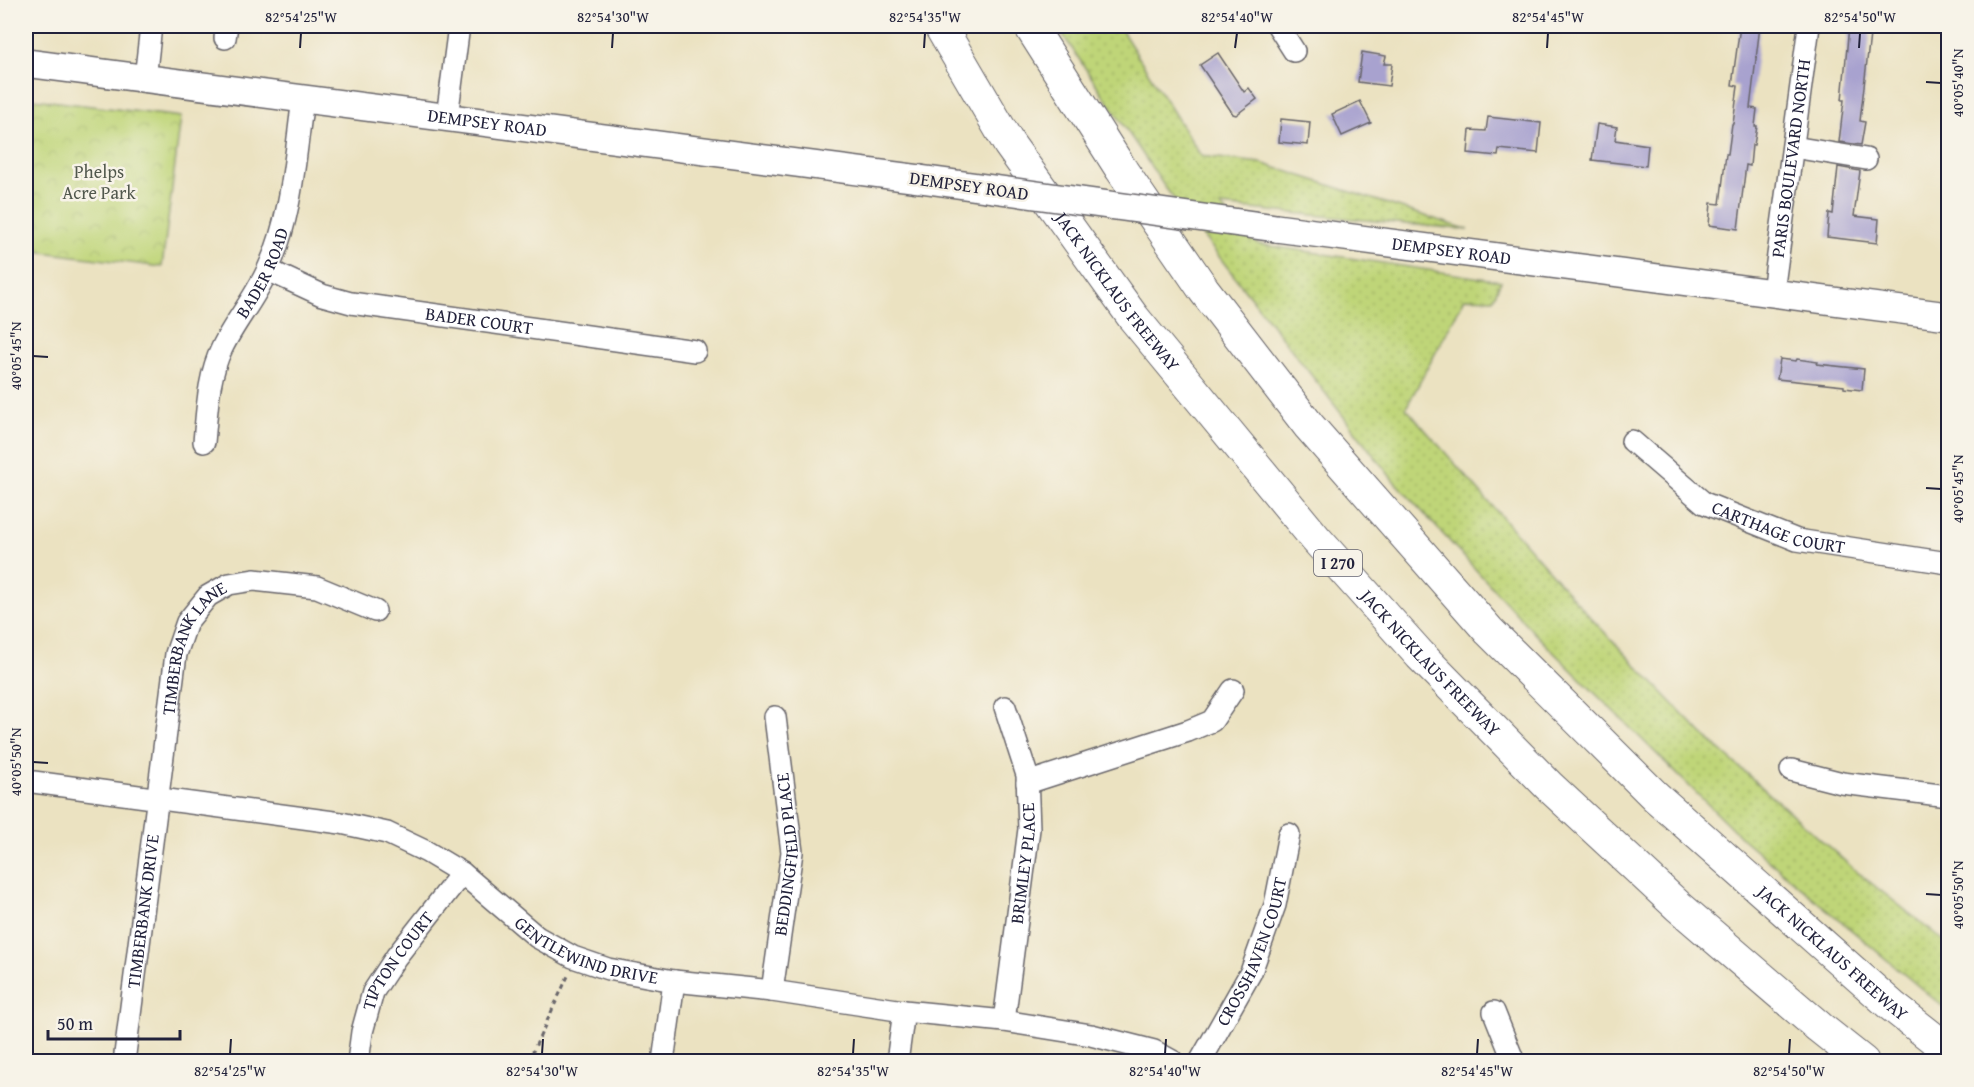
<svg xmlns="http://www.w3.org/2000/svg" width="1974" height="1087" viewBox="0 0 1974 1087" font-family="'Gentium Book Plus',serif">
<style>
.grass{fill:url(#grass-dots);stroke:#707c5a;stroke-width:1.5}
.park{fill:url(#park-crowns);stroke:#707c5a;stroke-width:1.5}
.building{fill:#a8a2cf}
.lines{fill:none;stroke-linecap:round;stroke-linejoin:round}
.minor-casing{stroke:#68656a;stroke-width:24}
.major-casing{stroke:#68656a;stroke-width:30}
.highway-casing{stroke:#68656a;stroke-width:34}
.path{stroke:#68656a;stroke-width:3;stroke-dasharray:4.5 4.5;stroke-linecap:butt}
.minor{stroke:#fff;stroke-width:21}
.major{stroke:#fff;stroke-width:27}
.highway{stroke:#fff;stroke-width:32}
.major-bridge-casing{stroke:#68656a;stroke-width:30;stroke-linecap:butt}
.major-bridge{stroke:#fff;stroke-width:27}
.ticks{fill:none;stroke:#22223b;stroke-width:2}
.labels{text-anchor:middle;stroke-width:5;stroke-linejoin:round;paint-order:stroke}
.shield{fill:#f7f3e8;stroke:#62616f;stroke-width:1.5}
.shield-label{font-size:16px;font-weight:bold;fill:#22223b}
.street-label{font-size:18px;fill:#22223b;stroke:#f7f3e8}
.park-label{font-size:18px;fill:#51584d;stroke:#f7f3e8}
.neatline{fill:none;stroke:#22223b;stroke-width:2}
.ticks-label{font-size:15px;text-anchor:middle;fill:#22223b}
</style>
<defs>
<pattern id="grass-dots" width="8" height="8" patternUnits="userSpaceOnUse" patternTransform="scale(1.5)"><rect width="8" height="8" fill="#bfd578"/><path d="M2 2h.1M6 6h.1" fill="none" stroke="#a4b769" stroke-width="1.8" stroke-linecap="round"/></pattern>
<pattern id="park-crowns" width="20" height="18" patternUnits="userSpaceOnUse" patternTransform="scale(1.5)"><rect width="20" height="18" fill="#bfd578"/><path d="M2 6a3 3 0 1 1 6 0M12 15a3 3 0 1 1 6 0" fill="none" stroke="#a4b769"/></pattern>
</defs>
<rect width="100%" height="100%" fill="#f7f3e8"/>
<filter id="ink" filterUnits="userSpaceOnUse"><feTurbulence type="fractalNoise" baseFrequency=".0167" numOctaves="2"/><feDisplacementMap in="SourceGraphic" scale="12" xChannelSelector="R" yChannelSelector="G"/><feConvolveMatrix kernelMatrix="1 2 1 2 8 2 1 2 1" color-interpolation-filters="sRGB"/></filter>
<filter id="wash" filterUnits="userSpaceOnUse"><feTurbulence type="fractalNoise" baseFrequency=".008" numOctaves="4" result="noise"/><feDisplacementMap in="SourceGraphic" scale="24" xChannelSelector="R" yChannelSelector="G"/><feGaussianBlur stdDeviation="1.35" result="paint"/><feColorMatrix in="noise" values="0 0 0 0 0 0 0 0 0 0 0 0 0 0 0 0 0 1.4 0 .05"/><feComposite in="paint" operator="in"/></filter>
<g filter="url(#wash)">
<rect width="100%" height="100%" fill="#ebe2c1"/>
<path class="grass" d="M1057 26H1119L1201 156 1261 163 1469 230 1220 206 1258 244 1501 281 1493 299 1465 298 1406 408 1590 617 1702 734 1856 871 1948 944V1011L1744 840 1536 635 1393 480 1164 186Z"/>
<path class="park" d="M34 99 181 117 162 267 26 250V166Z"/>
<g id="blocks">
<g class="building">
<path d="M1740 26H1760L1750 108 1757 109 1755 126H1757L1754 145H1752L1750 166 1746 165 1738 229 1709 225 1711 203 1720 204 1726 154H1728L1732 124H1733L1738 86 1732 85Z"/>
<path d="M1849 26H1871L1860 121 1865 122 1861 145 1839 142 1844 100H1842Z"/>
<path d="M1362 52 1386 56 1384 64H1392L1389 86 1358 82Z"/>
<path d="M1218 53 1244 92 1249 88 1257 99 1236 115 1233 114 1200 65Z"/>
<path d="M1360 101 1371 123 1342 136 1332 114Z"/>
<path d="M1488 117 1541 123 1538 153 1499 149 1498 156 1468 153 1470 130 1486 131Z"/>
<path d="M1281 119 1310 122 1308 145 1279 142Z"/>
<path d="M1597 124 1617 127 1615 140 1648 145 1646 166 1592 160Z"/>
<path d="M1838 167 1860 171 1854 216 1879 219 1877 243 1827 237 1829 213 1833 214Z"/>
<path d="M1780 359 1796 361 1797 359 1818 362 1817 364 1864 369 1862 390 1844 388V386L1777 379Z"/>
</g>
</g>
</g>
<g filter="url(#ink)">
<use href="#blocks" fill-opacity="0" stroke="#68656a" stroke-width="1.5"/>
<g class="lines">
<defs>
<g id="minor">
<path d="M1278 26 1294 51"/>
<path d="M225 38 227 26"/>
<path d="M145 79 151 26"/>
<path d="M447 117 459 26"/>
<path d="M1793 147 1866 159"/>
<path id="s1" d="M268 270 322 295 351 303 695 351"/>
<path id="s2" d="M1773 292 1809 26"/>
<path id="s3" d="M1632 441 1704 503 1797 540 1948 563"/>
<path id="s4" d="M204 442C207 411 208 376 222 348 235 321 256 297 268 269 292 217 295 156 303 99"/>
<path d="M1791 770 1842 783 1948 796"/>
<path id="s5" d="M26 781 341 823 387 833 427 852 462 873 537 937 573 957 608 969 674 981 772 991 904 1011 1004 1021 1091 1035 1154 1051 1174 1062"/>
<path d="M1027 783 1188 731 1212 721 1233 690"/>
<path id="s6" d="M772 991 792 852 775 717"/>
<path d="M1494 1012 1514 1062"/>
<path id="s7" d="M1004 1021 1029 829 1027 775 1005 707"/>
<path id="s8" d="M124 1062 176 654 187 622 208 596 229 584 254 580 317 587 375 611"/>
<path id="s9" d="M358 1062 362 1032 373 992 396 957 462 873"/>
<path d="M663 1062 674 981"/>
<path d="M897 1062 904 1011"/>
<path id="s10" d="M1200 1062 1251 972 1275 905 1289 834"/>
</g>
<g id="major">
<path id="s11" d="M26 63 920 179"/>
<path id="s12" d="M1276 228 1948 316"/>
</g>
<g id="highway">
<path id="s13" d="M940 26 1009 144 1133 317 1316 539 1420 655 1549 786 1678 906 1819 1027 1863 1062"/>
<path id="s14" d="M1030 26 1121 169 1204 290 1309 426 1489 631 1655 796 1892 1006 1948 1050"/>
</g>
</defs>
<use href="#minor" class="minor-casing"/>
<use href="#major" class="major-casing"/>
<use href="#highway" class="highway-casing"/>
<path class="path" d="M528 1062 568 976"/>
<use href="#minor" class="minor"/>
<use href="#major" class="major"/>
<use href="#highway" class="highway"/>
<defs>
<path id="major-bridge" d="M920 179 1276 228"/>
</defs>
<use href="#major-bridge" class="major-bridge-casing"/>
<use href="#major-bridge" class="major-bridge"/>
</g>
</g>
<path class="ticks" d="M300 48 301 33M612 48 613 33M924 48 925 33M1235 48 1237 33M1547 48 1548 33M1859 48 1860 33M1926 82 1941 83M33 356 48 357M1926 488 1941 489M33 762 48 763M1926 894 1941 895M230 1054 231 1039M542 1054 543 1039M853 1054 854 1039M1165 1054 1166 1039M1477 1054 1478 1039M1789 1054 1790 1039"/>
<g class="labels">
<rect class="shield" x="1314" y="550" width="48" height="26" rx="4.5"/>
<g class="shield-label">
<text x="1338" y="569">I 270</text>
</g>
<g class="street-label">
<text dy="6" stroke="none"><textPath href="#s11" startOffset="465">DEMPSEY ROAD</textPath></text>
<text dy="6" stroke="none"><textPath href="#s2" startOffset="135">PARIS BOULEVARD NORTH</textPath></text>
<text transform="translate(969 186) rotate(8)" y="6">DEMPSEY ROAD</text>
<text dy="6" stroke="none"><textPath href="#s12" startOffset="177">DEMPSEY ROAD</textPath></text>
<text dy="6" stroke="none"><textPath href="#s4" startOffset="182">BADER ROAD</textPath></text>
<text dy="6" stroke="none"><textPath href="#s13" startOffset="320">JACK NICKLAUS FREEWAY</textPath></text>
<text dy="6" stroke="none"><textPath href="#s1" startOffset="219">BADER COURT</textPath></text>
<text dy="6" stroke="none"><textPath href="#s3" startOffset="174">CARTHAGE COURT</textPath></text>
<text dy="6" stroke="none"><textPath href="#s8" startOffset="424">TIMBERBANK LANE</textPath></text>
<text dy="6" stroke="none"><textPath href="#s13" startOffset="806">JACK NICKLAUS FREEWAY</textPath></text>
<text dy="6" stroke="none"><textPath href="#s6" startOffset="138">BEDDINGFIELD PLACE</textPath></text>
<text dy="6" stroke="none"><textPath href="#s7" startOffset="159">BRIMLEY PLACE</textPath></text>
<text dy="6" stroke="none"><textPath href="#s8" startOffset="152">TIMBERBANK DRIVE</textPath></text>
<text dy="6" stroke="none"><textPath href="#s5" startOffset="600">GENTLEWIND DRIVE</textPath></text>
<text dy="6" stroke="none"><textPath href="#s10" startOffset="123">CROSSHAVEN COURT</textPath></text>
<text dy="6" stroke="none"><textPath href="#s14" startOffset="1232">JACK NICKLAUS FREEWAY</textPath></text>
<text dy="6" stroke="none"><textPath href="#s9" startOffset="111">TIPTON COURT</textPath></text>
</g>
<g class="park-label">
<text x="99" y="178">Phelps<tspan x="99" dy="21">Acre Park</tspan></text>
</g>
</g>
<rect width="1974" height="1087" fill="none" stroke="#f7f3e8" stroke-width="66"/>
<path d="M48 1030v9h132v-9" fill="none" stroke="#22223b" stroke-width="3"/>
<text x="57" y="1030" font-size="18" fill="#22223b" stroke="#f7f3e8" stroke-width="4.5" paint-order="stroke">50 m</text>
<rect x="33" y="33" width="1908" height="1021" class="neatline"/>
<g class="ticks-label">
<text x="301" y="22">82°54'25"W</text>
<text x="613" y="22">82°54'30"W</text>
<text x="925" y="22">82°54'35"W</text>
<text x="1237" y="22">82°54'40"W</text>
<text x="1548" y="22">82°54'45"W</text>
<text x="1860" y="22">82°54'50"W</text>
<text transform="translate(1958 83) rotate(-90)" y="5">40°05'40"N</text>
<text transform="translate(16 356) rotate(-90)" y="5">40°05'45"N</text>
<text transform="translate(1958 489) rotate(-90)" y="5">40°05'45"N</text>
<text transform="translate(16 762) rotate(-90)" y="5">40°05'50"N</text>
<text transform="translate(1958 895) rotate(-90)" y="5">40°05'50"N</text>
<text x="230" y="1076">82°54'25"W</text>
<text x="542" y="1076">82°54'30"W</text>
<text x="853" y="1076">82°54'35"W</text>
<text x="1165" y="1076">82°54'40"W</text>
<text x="1477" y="1076">82°54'45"W</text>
<text x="1789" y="1076">82°54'50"W</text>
</g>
</svg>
